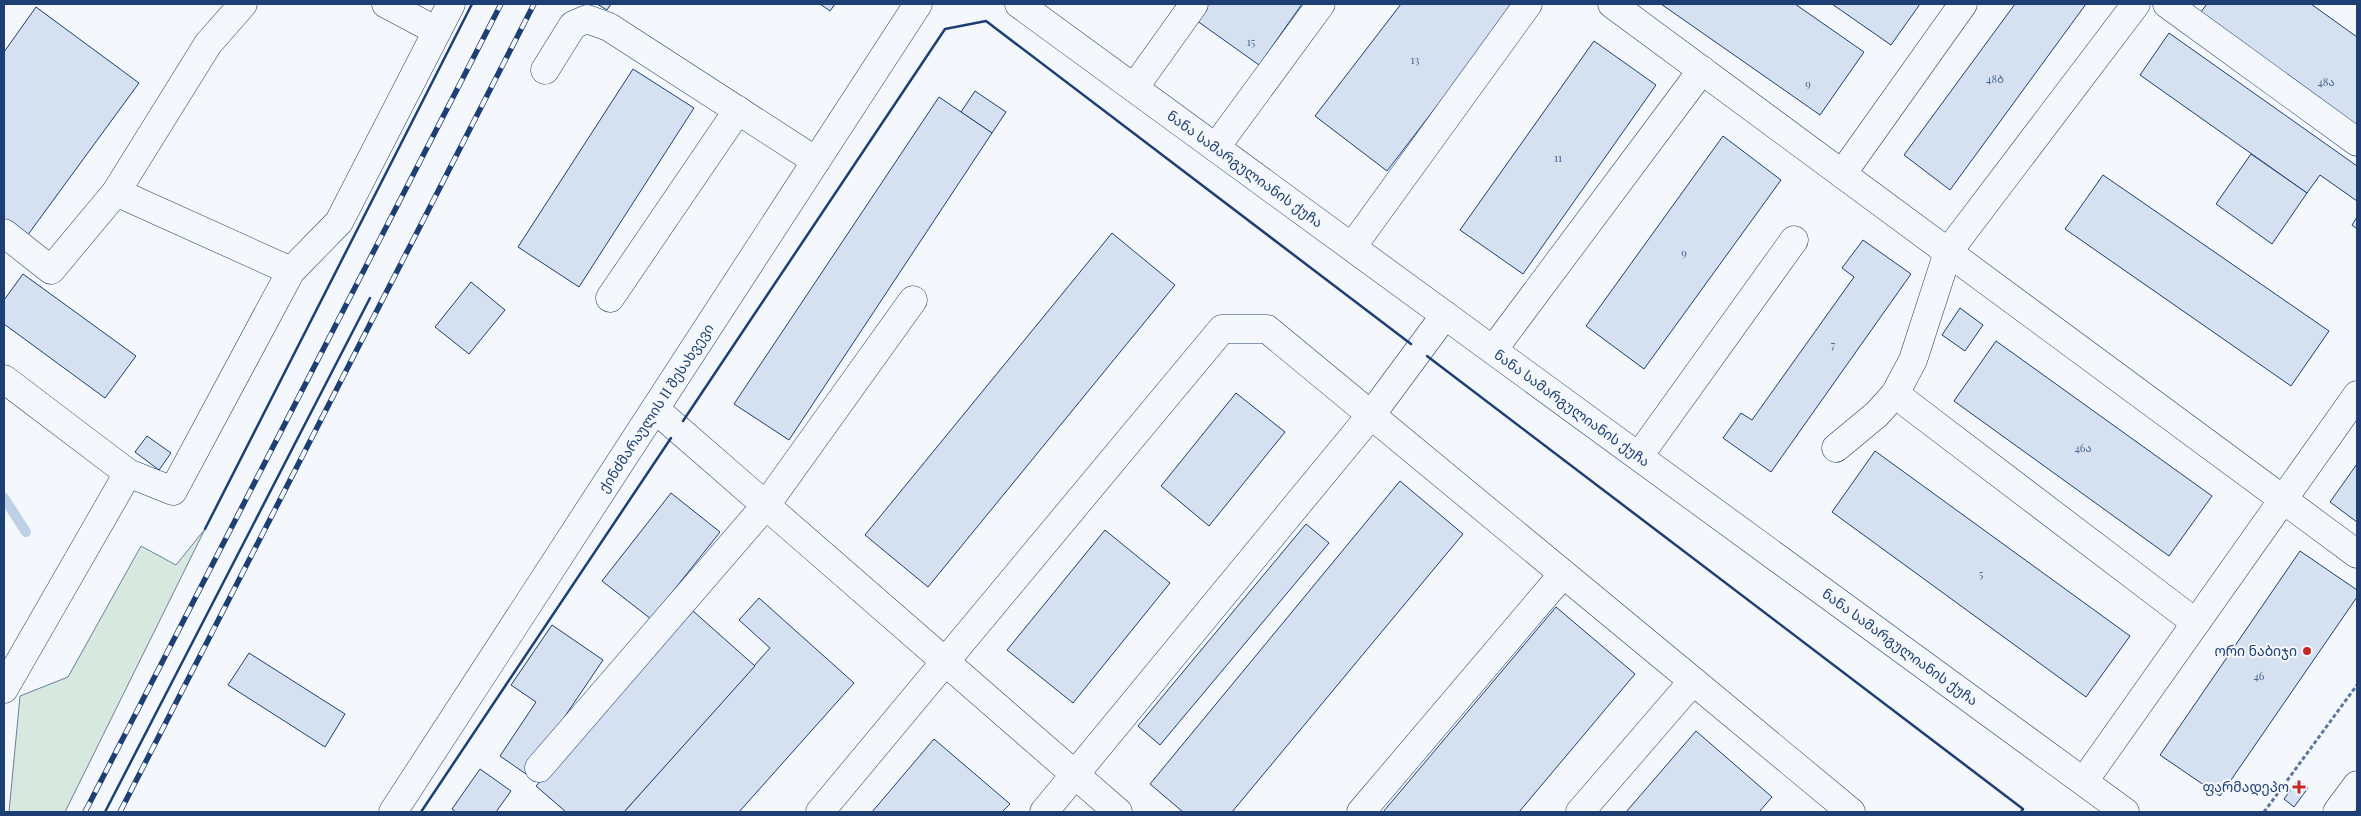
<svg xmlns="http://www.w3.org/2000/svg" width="2361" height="816" viewBox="0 0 2361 816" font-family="'Playfair Display','Noto Sans Georgian',serif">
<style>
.green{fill:#d7e8df;stroke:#687fa3}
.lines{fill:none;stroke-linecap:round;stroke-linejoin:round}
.stream{stroke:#bed0e5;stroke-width:10}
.building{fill:#d5e0f0;stroke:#1d3f73}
.minor-casing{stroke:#1d3f73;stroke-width:29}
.major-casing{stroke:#1d3f73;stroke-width:29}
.path{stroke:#5e769c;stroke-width:3;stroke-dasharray:4 2.5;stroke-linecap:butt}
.minor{stroke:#f4f7fb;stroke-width:28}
.major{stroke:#f4f7fb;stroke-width:28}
.rail-casing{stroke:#1d3f73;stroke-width:5.5}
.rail{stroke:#f4f7fb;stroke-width:4;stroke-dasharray:11;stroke-linecap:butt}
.wall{stroke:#1d3f73;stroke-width:2.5}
.poi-dot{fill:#c62828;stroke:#f4f7fb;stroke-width:2}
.labels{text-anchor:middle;stroke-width:4;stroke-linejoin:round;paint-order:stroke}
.number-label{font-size:11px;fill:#4b6792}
.street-label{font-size:14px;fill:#1d3f73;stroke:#f4f7fb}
.poi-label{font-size:14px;fill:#1d3f73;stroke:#f4f7fb;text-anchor:end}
</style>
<rect width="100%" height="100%" fill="#f4f7fb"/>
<path class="green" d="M205 529 65 812H9L20 696 68 677 141 546 176 565Z"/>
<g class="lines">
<path class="stream" d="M4 498 26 532"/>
</g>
<g class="building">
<path d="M597 4H611L607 10Z"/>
<path d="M820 4H835L830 11Z"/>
<path d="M1203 4H1302L1259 65 1193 18Z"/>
<path d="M1401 4H1515L1387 171 1315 116Z"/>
<path d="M1661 4H1795L1864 52 1820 115Z"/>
<path d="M1832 4H1920L1891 45Z"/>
<path d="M2015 4H2086L1950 190 1904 155Z"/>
<path d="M2207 4H2311L2357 37V127L2200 13Z"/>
<path d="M36 7 139 83 27 236 4 219V52Z"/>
<path d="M2169 33 2357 166V201L2320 175 2307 193 2140 75Z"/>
<path d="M1594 41 1656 85 1523 274 1460 230Z"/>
<path d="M633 69 694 108 579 287 518 247Z"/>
<path d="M975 91 1006 112 992 133 961 112Z"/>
<path d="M939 97 992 133 789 440 734 404Z"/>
<path d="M1723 136 1781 180 1644 369 1586 326Z"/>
<path d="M2251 154 2307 193 2272 244 2216 204Z"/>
<path d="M2103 175 2329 331 2291 386 2065 229Z"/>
<path d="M2357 217V229L2352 225Z"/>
<path d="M1112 233 1175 285 928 587 865 535Z"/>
<path d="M1863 240 1911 274 1771 472 1723 438 1741 413 1752 420 1854 277 1842 268Z"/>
<path d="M23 274 136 356 105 398 4 324V300Z"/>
<path d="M471 282 505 310 469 354 435 327Z"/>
<path d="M1960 308 1983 325 1965 351 1942 335Z"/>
<path d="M1996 341 2212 496 2169 556 1954 401Z"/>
<path d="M1236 393 1285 432 1209 526 1161 486Z"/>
<path d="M147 436 171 453 159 470 135 452Z"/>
<path d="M1875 451 2130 636 2086 697 1832 512Z"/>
<path d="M2357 464V522L2330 502Z"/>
<path d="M1400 481 1463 534 1232 812H1183L1150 784Z"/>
<path d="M671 493 720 532 651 619 602 581Z"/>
<path d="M1306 524 1329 543 1160 745 1138 726Z"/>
<path d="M1105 530 1170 583 1073 703 1007 650Z"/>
<path d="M2300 551 2357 590V597L2220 796 2160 755Z"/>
<path d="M759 598 854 683 739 812H624L770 648 739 620Z"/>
<path d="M1556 607 1635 674 1519 812H1383Z"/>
<path d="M693 611 755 666 624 812H566L536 786Z"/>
<path d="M552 625 603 660 526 774 500 756 536 702 511 685Z"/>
<path d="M249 653 345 714 325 747 228 685Z"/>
<path d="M1696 731 1772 797 1759 812H1626Z"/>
<path d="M934 739 1010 804 1002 812H872Z"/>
<path d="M480 769 511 791 496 812H456L452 809Z"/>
<path d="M2298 780 2308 788 2294 807 2284 799Z"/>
</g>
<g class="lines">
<defs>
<g id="minor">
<path d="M386 4 437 31"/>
<path d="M1019 4 2125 812"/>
<path d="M1612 4 2357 554"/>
<path d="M2167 4 2357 142"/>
<path d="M545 70 573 25 587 19 609 27 816 161"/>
<path d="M1134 88 1194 4"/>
<path d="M1216 147 1321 4"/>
<path d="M1842 174 1963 4"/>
<path d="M116 192 291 271"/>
<path d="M4 233 51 270 116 192 208 44 243 4"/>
<path d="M1352 247 1528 4"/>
<path d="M610 298 738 110"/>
<path d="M1493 350 1702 70"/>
<path d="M4 379 128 473 173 491 291 271 339 222 451 4"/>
<path d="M1895 394 2196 623"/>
<path d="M655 409 1118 812"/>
<path d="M1836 448 1877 414 1895 394 1913 360 1948 252 2136 4"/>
<path d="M1639 456 1794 240"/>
<path d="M1693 681 1851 812"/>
<path d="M4 689 128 473"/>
<path d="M539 768 766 505 913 300"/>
<path d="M2084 781 2357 395"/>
<path d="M393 812 918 4"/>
<path d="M820 812 1222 329H1267L1693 681 1580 812"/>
<path d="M1044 812 1371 415 1445 315"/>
<path d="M1361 812 1563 574"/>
</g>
<path id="major" d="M2337 812 2357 785"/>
</defs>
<use href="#minor" class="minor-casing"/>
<use href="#major" class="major-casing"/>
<path class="path" d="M2264 812 2357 685"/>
<use href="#minor" class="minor"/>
<use href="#major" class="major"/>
<defs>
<g id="rail">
<path d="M85 812 501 4"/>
<path d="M120 812 534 4"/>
</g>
</defs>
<use href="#rail" class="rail-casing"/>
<use href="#rail" class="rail"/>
<g class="wall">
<path d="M1427 356 2023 809 2021 812"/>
<path d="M683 421 945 29 986 21 1411 344"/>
<path d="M205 529 472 4"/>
<path d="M105 812 370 298"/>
<path d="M421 812 671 438"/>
</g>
</g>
<g class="poi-dot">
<circle cx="2307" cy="651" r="5"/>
<path d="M2296.5 779.5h5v5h5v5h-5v5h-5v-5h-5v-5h5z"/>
</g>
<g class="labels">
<g class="number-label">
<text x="1251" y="46">15</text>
<text x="1415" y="64">13</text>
<text x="1995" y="83">48ბ</text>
<text x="2326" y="86">48ა</text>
<text x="1808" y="88">9</text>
<text x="1558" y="162">11</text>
<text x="1684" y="257">9</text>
<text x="1833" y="349">7</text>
<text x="2083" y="452">46ა</text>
<text x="1981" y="578">5</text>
<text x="2259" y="680">46</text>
</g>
<g class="street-label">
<text transform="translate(1245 169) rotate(36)" y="5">ნანა სამარგულიანის ქუჩა</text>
<text transform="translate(656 408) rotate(-57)" y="5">ქინძმარაულის II შესახვევი</text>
<text transform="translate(1572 408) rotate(36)" y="5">ნანა სამარგულიანის ქუჩა</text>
<text transform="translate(1900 647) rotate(36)" y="5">ნანა სამარგულიანის ქუჩა</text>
</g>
<g class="poi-label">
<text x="2297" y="656">ორი ნაბიჯი</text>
<text x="2289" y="792">ფარმადეპო</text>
</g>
</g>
<rect width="2361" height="816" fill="none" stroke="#1d3f73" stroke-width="10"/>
</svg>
